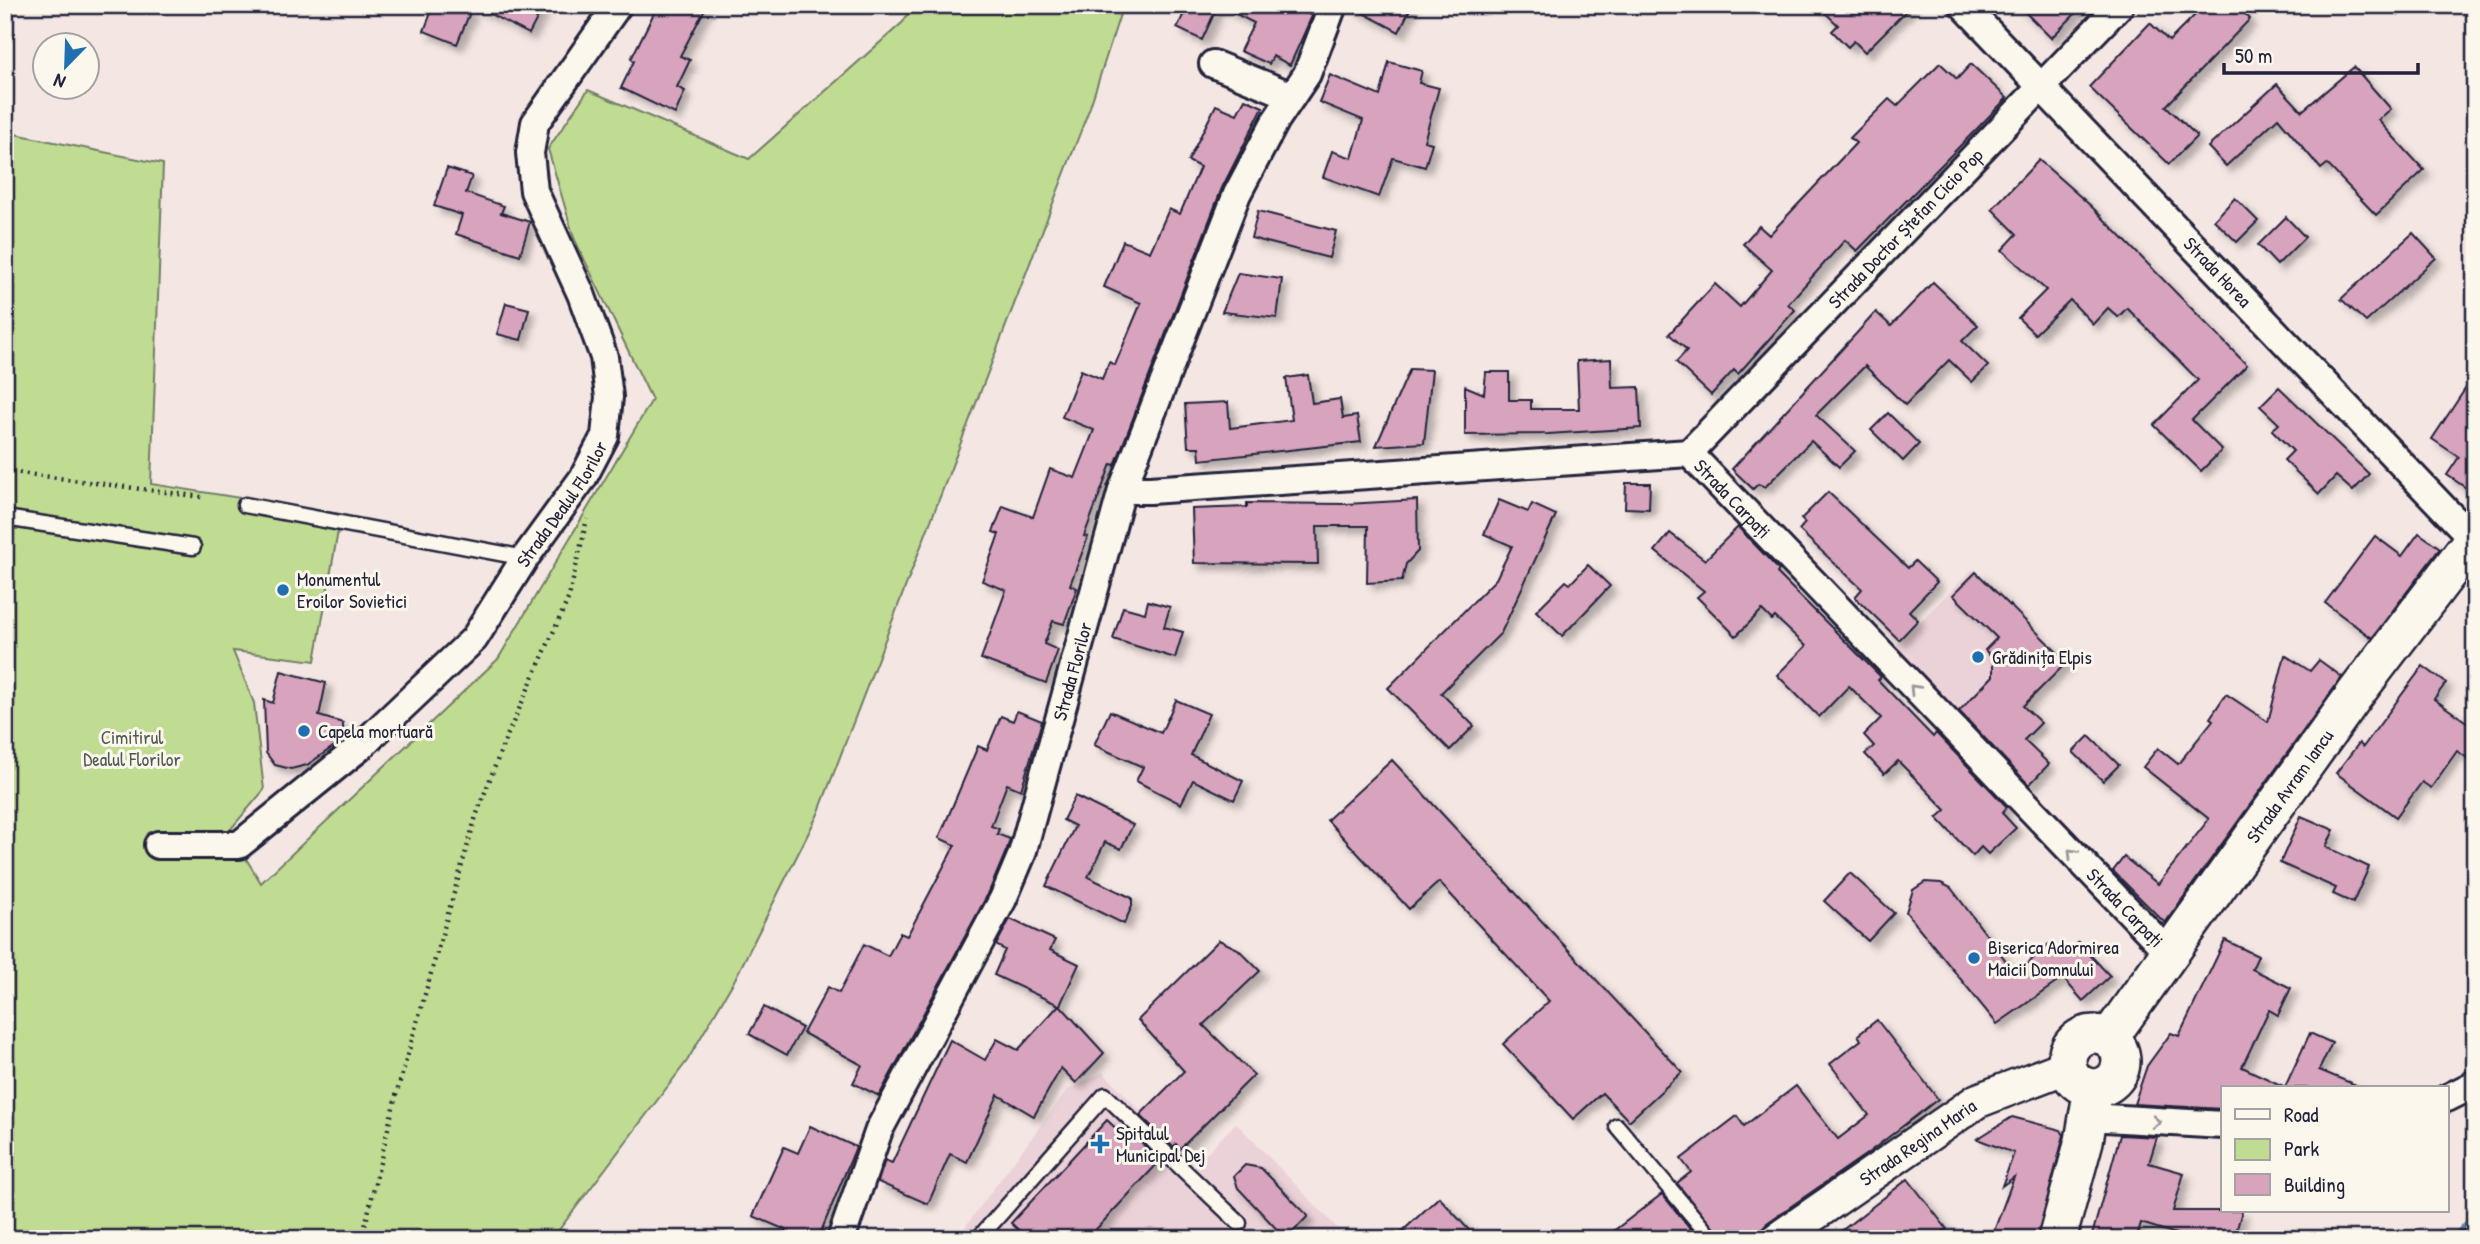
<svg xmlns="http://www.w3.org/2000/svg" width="2480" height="1244" viewBox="0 0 2480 1244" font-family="'Patrick Hand',sans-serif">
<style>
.built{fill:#ebd2d8}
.green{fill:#c0db92;stroke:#717e66;stroke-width:2}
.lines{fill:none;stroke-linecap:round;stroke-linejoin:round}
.stream{stroke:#6181a3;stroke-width:8}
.building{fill:#d7a3bd;stroke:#22223b;stroke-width:2;filter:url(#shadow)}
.service-casing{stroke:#22223b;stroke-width:19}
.minor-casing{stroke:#22223b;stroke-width:32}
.tertiary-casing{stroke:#22223b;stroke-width:38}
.secondary-casing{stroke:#22223b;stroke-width:42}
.path{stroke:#22223b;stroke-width:4.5;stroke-dasharray:2 5;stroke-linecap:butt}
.service{stroke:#fbf7ec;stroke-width:14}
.minor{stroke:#fbf7ec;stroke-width:26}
.tertiary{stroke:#fbf7ec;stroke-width:33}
.secondary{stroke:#fbf7ec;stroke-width:37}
.oneway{stroke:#99979c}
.poi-dot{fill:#1f6fb2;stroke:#fbf7ec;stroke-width:2.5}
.labels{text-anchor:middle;stroke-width:6;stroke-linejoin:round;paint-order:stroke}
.street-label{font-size:19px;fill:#22223b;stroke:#fbf7ec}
.poi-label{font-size:19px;fill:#22223b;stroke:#fbf7ec;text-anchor:start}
.park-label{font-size:19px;fill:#515a55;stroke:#fbf7ec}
</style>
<defs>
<filter id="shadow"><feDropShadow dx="6" dy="6" stdDeviation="3.5" flood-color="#0004"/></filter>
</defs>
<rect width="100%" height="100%" fill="#f4e6e3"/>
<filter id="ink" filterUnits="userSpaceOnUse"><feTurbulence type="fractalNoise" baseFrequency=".0143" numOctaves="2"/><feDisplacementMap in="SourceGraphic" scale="14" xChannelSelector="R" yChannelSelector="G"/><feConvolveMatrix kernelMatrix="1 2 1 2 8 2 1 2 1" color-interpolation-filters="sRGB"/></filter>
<g filter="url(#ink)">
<g class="built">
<path d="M1973 569 2067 662 1984 744 1890 651Z"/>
<path d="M1103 1072 1194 1166 1236 1123 1348 1239H956L1067 1090Z"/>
</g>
<path class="green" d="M913 5H1123L1090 107 818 814 735 979 687 1061 552 1239H5V132L163 164 151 484 341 514 315 661 233 651 254 703 264 790 229 831 261 883 498 659 652 400 574 238 548 149 588 90 749 159 903 22Z"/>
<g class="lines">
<path class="stream" d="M2454 1239 2475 1216"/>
</g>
<g class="building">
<path d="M434 5H459L471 10 457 44 424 31Z"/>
<path d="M473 5H544L529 34Z"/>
<path d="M658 5H707L680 56 690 60 677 87 685 91 675 114 621 88 634 61 631 59Z"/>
<path d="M1188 5H1291L1312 16 1290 65 1273 56 1269 64 1240 51 1254 23 1218 5 1202 40 1177 28Z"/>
<path d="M1348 5H1412L1399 32Z"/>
<path d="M1817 5H1912L1865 52 1854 41 1848 47 1832 31 1838 25Z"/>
<path d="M2018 5H2084L2051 38Z"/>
<path d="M2205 5H2237L2250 19 2166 106 2197 136 2169 164 2089 87 2150 23 2169 41Z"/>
<path d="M1389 62 1422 71 1419 83 1439 88 1424 141 1432 143 1425 167 1393 158 1379 197 1323 177 1332 151 1352 158 1363 120 1319 102 1330 75 1380 96Z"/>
<path d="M1940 63 1957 79 1971 64 2007 98 1857 251 1845 240 1788 304 1795 310 1738 374 1734 370 1711 395 1676 362 1687 350 1669 334 1715 284 1740 307 1772 270 1743 244 1759 226 1769 235 1856 143 1850 138 1889 99 1897 106Z"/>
<path d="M2354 67 2391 109 2378 120 2424 170 2376 215 2327 164 2321 169 2278 118 2226 166 2208 147 2277 84 2302 111Z"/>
<path d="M1245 99 1263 107 1222 188 1115 465 1111 464 1084 536 1088 537 1070 585 1077 588 1064 624 1053 621 1044 644 1058 650 1046 683 981 659 1006 590 982 581 999 534 993 532 1003 506 1033 517 1050 469 1075 478 1094 430 1062 417 1081 370 1102 379 1109 362 1115 365 1141 303 1104 287 1123 241 1150 252 1169 209 1180 214 1200 167 1188 161 1216 105 1237 114Z"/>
<path d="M2039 160 2091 206 2247 365 2192 420 2222 450 2201 471 2154 425 2198 380 2127 308 2118 317 2108 308 2093 324 2070 300 2035 334 2018 318 2046 290 2002 250 2017 234 1992 209Z"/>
<path d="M447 168 472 176 466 193 504 206 501 213 530 222 520 255 456 234 462 215 434 206Z"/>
<path d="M2235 198 2258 221 2237 242 2214 220Z"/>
<path d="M1258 211 1336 231 1329 258 1251 238Z"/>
<path d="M2286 217 2305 237 2277 265 2258 245Z"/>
<path d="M2413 233 2436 258 2366 322 2341 299Z"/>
<path d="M1238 273 1282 279 1277 318 1222 312Z"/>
<path d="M1933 282 1978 325 1962 341 1988 366 1972 382 1949 360 1905 405 1865 366 1816 415 1855 451 1839 467 1811 441 1765 487 1758 484 1753 489 1732 469 1876 312 1891 326Z"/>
<path d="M506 303 529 309 521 340 497 334Z"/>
<path d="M1611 359 1612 388 1639 387 1641 428 1548 434 1465 435V386L1484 394 1486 372H1509V400H1531V409H1579L1577 361Z"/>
<path d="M1410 369 1432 370 1424 443 1376 446Z"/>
<path d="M2475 374V494L2447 475 2459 457 2432 439Z"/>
<path d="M1308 375 1312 403 1340 399 1343 418 1357 416 1361 442 1200 460 1199 447H1188L1185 404 1228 402 1230 428 1292 420 1286 378Z"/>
<path d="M2279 387 2369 474 2353 491 2336 476 2319 494 2284 460 2293 451 2272 430 2279 424 2260 406Z"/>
<path d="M1888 413 1919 444 1903 461 1871 430Z"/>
<path d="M1626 483H1650L1649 509 1625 508Z"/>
<path d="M1828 492 1908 568 1915 561 1937 582 1909 611 1918 620 1899 640 1855 597 1862 589 1799 530 1805 523 1801 519Z"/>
<path d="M1417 500 1418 551 1406 564 1402 581 1367 583 1368 526H1317L1318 564 1194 563 1192 509 1247 507V503L1346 504Z"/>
<path d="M1499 500 1528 512 1532 504 1556 515 1501 633 1441 693 1474 726 1450 750 1388 688 1496 579 1512 546 1484 534Z"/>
<path d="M1738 527 1779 570 1777 573 1881 677 1878 680 1933 737 1936 733 2007 807 2002 813 2016 828 1988 854 1981 847 1973 856 1937 818 1946 810 1898 761 1884 774 1865 754 1874 746 1864 735 1881 718 1849 686 1819 717 1777 675 1806 646 1775 617 1772 620 1762 610 1736 636 1697 597 1704 591 1655 551 1670 533 1705 560Z"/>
<path d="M2419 533 2440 548 2372 638 2325 603 2375 536 2402 556Z"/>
<path d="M1588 565 1610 586 1562 636 1536 611 1566 581 1570 584Z"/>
<path d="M1976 572 2067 662 2023 706 2041 723 2024 740 2049 764 2029 785 1959 711 1993 676V659L1985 650 1997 638 1953 595Z"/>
<path d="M1148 601 1170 607 1164 627 1183 632 1175 658 1113 639 1123 607 1145 613Z"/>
<path d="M2285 655 2310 671 2319 660 2342 677 2165 923 2113 871 2124 857 2158 884 2209 819 2143 767 2158 748 2178 764 2213 720 2210 718 2226 694 2268 722Z"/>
<path d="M2423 666 2446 683 2434 699 2475 728V763L2457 751 2431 788 2422 782 2396 817 2336 773 2359 743 2363 747Z"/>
<path d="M281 671 326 683 319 716 343 723V740L307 765 291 769 275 765 266 753 264 700 273 703Z"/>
<path d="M1176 700 1209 714 1191 755 1243 781 1234 800 1193 780 1181 804 1136 781 1143 767 1094 745 1110 711 1161 733Z"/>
<path d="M1017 711 1042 721 1021 790 1007 784 991 826 999 829 997 834 1010 839 1007 849 989 892 879 1096 853 1083 862 1065 803 1033 828 987 839 993 864 944 888 956 900 933 907 936 955 845 939 838 978 746 987 750 1001 716 1013 721Z"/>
<path d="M2089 736 2119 765 2103 781 2073 752Z"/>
<path d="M1392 760 1682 1072 1629 1121 1602 1093 1573 1119 1503 1044 1549 1001 1439 882 1409 909 1327 820Z"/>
<path d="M1075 796 1133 825 1121 849 1105 842 1088 877 1132 898V906L1124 924 1046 886 1075 826 1063 820Z"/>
<path d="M2301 816 2334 830 2326 847 2369 867 2353 903 2333 894 2336 888 2280 863Z"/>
<path d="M1850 873 1894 913 1868 941 1824 901Z"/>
<path d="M1925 882 1941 883 1951 888 2016 974 2049 944 2068 955 2078 942 2110 976 2083 1001 2063 978 1997 1024 1906 912 1913 890Z"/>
<path d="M1010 919 1055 940 1050 950 1079 964 1060 1005 1104 1053 1076 1083 1061 1068 1034 1116 998 1095 967 1162 950 1154 928 1204 878 1182 885 1160 892 1163 950 1040 985 1060 997 1039 1018 1050 1059 1005 994 975 1005 950 996 945Z"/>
<path d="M1219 940 1238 949 1260 971 1203 1025 1254 1075 1180 1149 1176 1144 1173 1147 1140 1115 1184 1071 1138 1020Z"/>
<path d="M2225 940 2258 956 2252 969 2291 988 2278 1015 2269 1010 2242 1067 2285 1087 2310 1033 2332 1043 2319 1070 2363 1088H2223V1109L2134 1104 2147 1066 2171 1033 2179 1036Z"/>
<path d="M764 1007 802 1028 787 1055 749 1034Z"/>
<path d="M1877 1020 1938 1099 1868 1153 1767 1223 1757 1239H1721L1677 1183 1691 1172 1681 1159 1737 1116 1744 1126 1796 1086 1838 1139 1869 1115 1830 1064 1861 1040 1858 1035Z"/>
<path d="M2012 1117 2061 1130 2064 1135 2037 1239H1991L2014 1177 2002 1186 2014 1153 1977 1139Z"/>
<path d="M1107 1120 1122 1134 1127 1129 1160 1161 1087 1239H1028L1011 1223Z"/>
<path d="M810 1126 856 1147 818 1239H782L786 1230 753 1216 784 1147 798 1153Z"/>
<path d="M2120 1135 2157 1137 2149 1163 2184 1173 2173 1211H2242L2234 1239H2192L2141 1223 2136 1239H2091Z"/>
<path d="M1245 1165 1261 1168 1308 1216 1286 1239 1238 1188 1234 1176Z"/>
<path d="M1908 1179 1947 1229 1934 1239H1831Z"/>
<path d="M1662 1194 1699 1239H1603Z"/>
<path d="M1439 1197 1477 1239H1394Z"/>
</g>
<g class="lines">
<defs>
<g id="service">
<path d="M245 505 525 558"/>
<path d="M5 518 193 547"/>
<path d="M1617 1126 1712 1239"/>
<path d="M978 1239 1105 1095 1239 1223"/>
</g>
<g id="minor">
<path id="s1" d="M1963 5 2473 539"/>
<path d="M1213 64 1292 96"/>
<path id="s2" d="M1689 453 2171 955"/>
<path id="s3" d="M1689 453 2120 5"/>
<path d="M1122 490H1150L1689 453"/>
<path id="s4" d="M158 845H239L359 748 474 639 525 558 583 478 605 436 609 397 604 357 581 294 534 191 530 153 535 123 618 5"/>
<path d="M2447 1098 2475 1084"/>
<path d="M2089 1117 2223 1125"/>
<path id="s5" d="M841 1239 879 1130 1003 899 1022 854 1122 490 1237 194 1276 120 1307 74 1333 5"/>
</g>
<g id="tertiary">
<path id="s6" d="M1778 1239 1977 1101 2068 1066"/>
</g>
<g id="secondary">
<circle cx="2094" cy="1061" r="27"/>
<path id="s7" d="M2109 1038 2356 693 2475 537"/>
<path d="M2057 1239 2084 1141 2093 1088"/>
</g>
</defs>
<use href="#service" class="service-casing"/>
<use href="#minor" class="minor-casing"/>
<use href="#tertiary" class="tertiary-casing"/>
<use href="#secondary" class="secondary-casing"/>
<g class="path">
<path d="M5 471 202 497"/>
<path d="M362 1239 395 1099 476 816 503 745 569 597 587 519"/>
</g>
<use href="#service" class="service"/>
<use href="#minor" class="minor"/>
<use href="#tertiary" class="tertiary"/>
<use href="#secondary" class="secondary"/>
</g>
<defs><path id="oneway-chevron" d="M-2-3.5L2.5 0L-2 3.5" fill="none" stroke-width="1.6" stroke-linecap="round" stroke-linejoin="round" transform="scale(1.75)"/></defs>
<g class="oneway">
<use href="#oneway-chevron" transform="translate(1914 689) rotate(-134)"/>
<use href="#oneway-chevron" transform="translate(2072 853) rotate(-134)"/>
<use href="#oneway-chevron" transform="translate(2156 1122) rotate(4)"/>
</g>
</g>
<g class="poi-dot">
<circle cx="283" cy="590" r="7"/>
<circle cx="1978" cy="657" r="7"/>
<circle cx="304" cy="731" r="7"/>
<circle cx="1974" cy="958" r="7"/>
<path d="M1096.5 1133.5h7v7h7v7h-7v7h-7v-7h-7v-7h7z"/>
</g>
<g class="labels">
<g class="street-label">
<text dy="7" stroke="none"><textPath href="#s3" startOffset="312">Strada Doctor Ștefan Cicio Pop</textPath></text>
<text dy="7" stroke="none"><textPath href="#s1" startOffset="369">Strada Horea</textPath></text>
<text dy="7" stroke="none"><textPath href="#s2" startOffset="63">Strada Carpați</textPath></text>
<text dy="7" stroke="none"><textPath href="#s4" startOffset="555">Strada Dealul Florilor</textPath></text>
<text dy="7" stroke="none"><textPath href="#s5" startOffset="616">Strada Florilor</textPath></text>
<text dy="7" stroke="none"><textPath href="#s7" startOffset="310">Strada Avram Iancu</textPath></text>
<text dy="7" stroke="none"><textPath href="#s2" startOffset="630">Strada Carpați</textPath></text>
<text dy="7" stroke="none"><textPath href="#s6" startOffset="170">Strada Regina Maria</textPath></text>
</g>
<g class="poi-label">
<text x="297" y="586">Monumentul<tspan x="297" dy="22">Eroilor Sovietici</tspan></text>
<text x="1992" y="664">Grădinița Elpis</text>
<text x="318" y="738">Capela mortuară</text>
<text x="1988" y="954">Biserica Adormirea<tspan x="1988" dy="22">Maicii Domnului</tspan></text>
<text x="1116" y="1140">Spitalul<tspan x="1116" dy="22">Municipal Dej</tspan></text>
</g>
<g class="park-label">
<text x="132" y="744">Cimitirul<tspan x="132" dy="22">Dealul Florilor</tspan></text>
</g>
</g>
<rect width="2480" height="1244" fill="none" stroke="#fbf7ec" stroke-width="28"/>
<rect x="14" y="14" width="2452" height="1216" fill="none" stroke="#22223b" stroke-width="2.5" filter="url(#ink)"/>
<rect x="2221" y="1086" width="228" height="126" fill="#fbf7ec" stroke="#a4a2a5" stroke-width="2"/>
<rect x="2235" y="1109" width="35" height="10" fill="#fbf7ec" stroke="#a4a2a5" stroke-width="2"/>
<text x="2284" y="1122" font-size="21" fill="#22223b">Road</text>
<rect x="2235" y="1139" width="35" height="21" fill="#c0db92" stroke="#a4a2a5" stroke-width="2"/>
<text x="2284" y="1156" font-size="21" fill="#22223b">Park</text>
<rect x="2235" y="1174" width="35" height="21" fill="#d7a3bd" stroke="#a4a2a5" stroke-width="2"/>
<text x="2284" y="1192" font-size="21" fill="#22223b">Building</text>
<g transform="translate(66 66) rotate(203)"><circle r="33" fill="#fbf7ec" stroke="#a4a2a5" stroke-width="2"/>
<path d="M0-5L12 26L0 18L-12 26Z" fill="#1f6fb2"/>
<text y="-10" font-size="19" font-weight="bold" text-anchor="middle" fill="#22223b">N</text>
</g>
<path d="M2224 63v10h194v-10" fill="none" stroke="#22223b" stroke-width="3.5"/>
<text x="2235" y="63" font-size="21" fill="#22223b" stroke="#fbf7ec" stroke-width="5" paint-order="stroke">50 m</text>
</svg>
